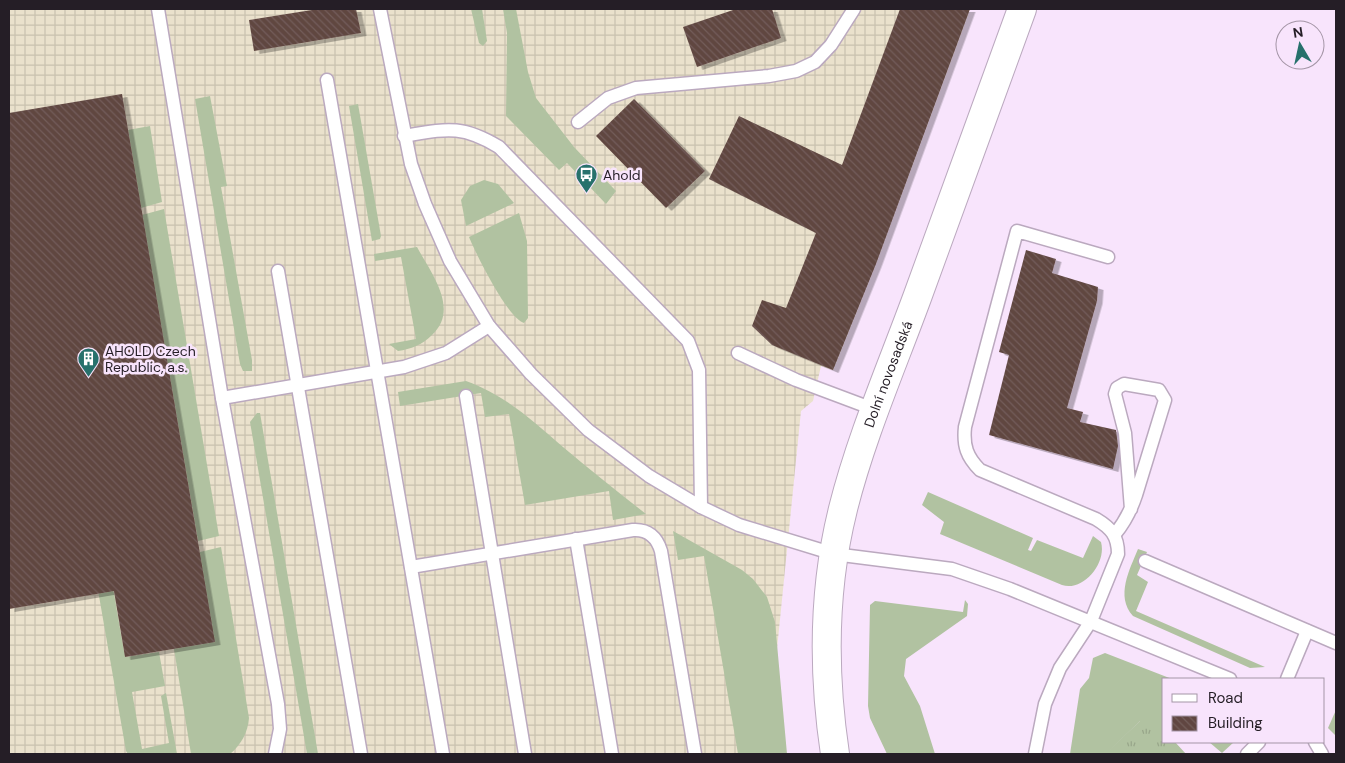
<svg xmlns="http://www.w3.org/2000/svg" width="1345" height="763" viewBox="0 0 1345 763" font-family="'DM Sans',sans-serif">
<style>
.industrial{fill:url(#industrial-grid)}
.grass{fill:#b1c2a1}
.park{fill:url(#park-tufts)}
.building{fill:url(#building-back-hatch);filter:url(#shadow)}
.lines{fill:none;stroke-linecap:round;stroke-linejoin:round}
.lane-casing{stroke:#bba9bf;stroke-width:15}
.secondary-casing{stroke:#bba9bf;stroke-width:30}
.lane{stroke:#fff;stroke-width:12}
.secondary{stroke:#fff;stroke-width:28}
.labels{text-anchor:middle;stroke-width:5;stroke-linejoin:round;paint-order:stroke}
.poi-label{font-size:14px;fill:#251e26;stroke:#f8e4fc;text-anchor:start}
.street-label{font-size:14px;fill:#251e26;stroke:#f8e4fc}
</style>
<defs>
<pattern id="industrial-grid" width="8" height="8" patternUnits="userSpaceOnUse" patternTransform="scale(1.25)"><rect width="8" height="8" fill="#eae1cc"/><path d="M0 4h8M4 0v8" fill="none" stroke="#c9c1af"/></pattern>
<pattern id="park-tufts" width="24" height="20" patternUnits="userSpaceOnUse" patternTransform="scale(1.25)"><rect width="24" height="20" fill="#b1c2a1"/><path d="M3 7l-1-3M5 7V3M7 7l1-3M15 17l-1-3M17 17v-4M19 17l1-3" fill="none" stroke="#98a68a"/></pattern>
<pattern id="building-back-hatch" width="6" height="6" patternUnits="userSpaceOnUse" patternTransform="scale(1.25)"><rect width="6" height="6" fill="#604641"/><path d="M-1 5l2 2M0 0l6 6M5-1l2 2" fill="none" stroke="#735e5a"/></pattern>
<filter id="shadow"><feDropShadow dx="5.5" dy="3" stdDeviation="0" flood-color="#0004"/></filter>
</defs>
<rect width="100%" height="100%" fill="#f8e4fc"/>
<path class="industrial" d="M9 9H970L877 260 833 370 821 366 813 401 801 411 776 659 781 754H9Z"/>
<g class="grass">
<path d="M471 9H482L487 41 483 46 479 43Z"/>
<path d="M503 9H516L528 72 536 98 574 147 616 191 606 204 567 163 559 170 506 116 507 33Z"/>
<path d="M210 96 227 186 221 187 252 360V371H243L240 364 195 99Z"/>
<path d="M358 104 381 236 380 239 372 241 349 106Z"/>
<path d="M150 126 162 202 141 208 128 130Z"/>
<path d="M484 180 498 184 514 203 466 226 461 200 470 186Z"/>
<path d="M164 209 219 536 198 541 142 215Z"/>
<path d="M519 213 527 241 528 318 524 323C508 319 476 254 469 237Z"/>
<path d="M417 247C431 273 460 309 432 335 422 345 411 349 398 351L389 344 416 339 401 257 375 261 374 254Z"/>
<path d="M466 381C505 395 532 420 563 447 590 470 618 492 646 514L613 520 609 491 525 505 509 414 485 417 481 393 400 406 398 392Z"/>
<path d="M257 413H260L318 754H307L250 422Z"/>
<path d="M928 492 1033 538 1028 550 1031 551 1037 540 1083 558 1093 536 1101 542C1107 563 1083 592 1062 585L940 534 944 522 922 505Z"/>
<path d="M673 531 742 570 753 579 767 597 775 622 787 754H738L704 556 678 560Z"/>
<path d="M221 547 249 718C248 732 241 745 230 754H191L174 649 200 552Z"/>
<path d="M1138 549 1147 552 1137 575 1148 582 1136 611 1265 667 1250 668 1133 616C1115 596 1130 569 1138 549Z"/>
<path d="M110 571 125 657 159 652 165 686 132 692 142 749 169 743 161 696 166 693 177 754H128L126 751 95 573Z"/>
<path d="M965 600 968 604 967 616 906 659 904 676 920 706 935 754H887L870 718 868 706 870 605 875 601 963 612Z"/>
<path d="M1105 653 1172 679H1164V742H1175L1186 754H1171L1140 721 1106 754H1070L1080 689 1089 678 1093 658Z"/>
<path d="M1336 710V736L1328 728Z"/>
<path d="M1209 742H1234L1222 753Z"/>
</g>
<path class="park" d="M1142 719 1175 754H1105Z"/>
<g class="building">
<path d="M318 9H356L361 33 254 51 249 20Z"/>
<path d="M736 9H772L781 38 697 67 683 27Z"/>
<path d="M900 9H970L876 264 833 370 772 345 752 326 762 300 786 308 816 233 709 179 739 116 842 165Z"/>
<path d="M122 94 215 642 125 657 114 591 9 609V113Z"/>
<path d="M634 99 705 171 666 208 596 136Z"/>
<path d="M1026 250 1056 259 1052 273 1098 287 1097 301 1067 408 1083 412 1080 422 1116 430 1118 446 1113 469 989 435 1009 355 999 352Z"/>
</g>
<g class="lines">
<defs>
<g id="lane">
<path d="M158 9 222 398 278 704 280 729 275 754"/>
<path d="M380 9 411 164 425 204 450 261 489 326 531 374 588 430 649 476 701 507 739 525 834 554 952 569 1010 589 1230 679"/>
<path d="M327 80 443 754"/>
<path d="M578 122 608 98 636 88 769 76 796 71 815 62 831 45 854 9"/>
<path d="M404 136C446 129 461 124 499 147L688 341 699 370 701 507"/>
<path d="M278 271 361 754"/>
<path d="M738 353 796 380 876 410"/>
<path d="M466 396 525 754"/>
<path d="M222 398 404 367 446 353 489 326"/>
<path d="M1115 534C1125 522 1131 510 1136 495L1165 400 1159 390 1124 384 1117 388 1115 394 1125 433 1131 509"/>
<path d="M576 539 612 754"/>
<path d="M1145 561 1336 643"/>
<path d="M411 567 633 530C648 529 657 537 661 551L695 754"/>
<path d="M1287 679 1307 631"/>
<path d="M1315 742 1322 754"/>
<path d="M1035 754 1045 704 1060 668 1091 621 1118 554C1118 536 1111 528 1096 519L980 470C967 457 963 446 965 427L1017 231 1108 257"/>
<path d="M1247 754 1259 742"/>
</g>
<g id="secondary">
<path id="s1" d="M835 754C823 674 823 589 843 509 861 437 892 366 918 295 953 200 987 104 1022 9"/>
</g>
</defs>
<use href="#lane" class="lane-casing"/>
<use href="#secondary" class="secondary-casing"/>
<use href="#lane" class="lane"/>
<use href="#secondary" class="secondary"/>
</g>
<defs>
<symbol id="bus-pin" viewBox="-11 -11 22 30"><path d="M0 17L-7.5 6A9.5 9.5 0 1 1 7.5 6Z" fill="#27716c" stroke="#f8e4fc"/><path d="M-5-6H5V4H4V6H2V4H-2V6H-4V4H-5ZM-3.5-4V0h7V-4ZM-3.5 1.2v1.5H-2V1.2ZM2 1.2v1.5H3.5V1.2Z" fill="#fff"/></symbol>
<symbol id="building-pin" viewBox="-11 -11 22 30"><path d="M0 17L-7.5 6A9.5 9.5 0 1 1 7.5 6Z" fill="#27716c" stroke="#f8e4fc"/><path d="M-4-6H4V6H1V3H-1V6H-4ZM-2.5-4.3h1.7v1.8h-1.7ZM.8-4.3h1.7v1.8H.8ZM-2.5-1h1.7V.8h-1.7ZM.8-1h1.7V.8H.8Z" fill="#fff"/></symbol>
</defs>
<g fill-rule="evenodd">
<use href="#bus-pin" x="574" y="162" width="25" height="34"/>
<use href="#building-pin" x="76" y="346" width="25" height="34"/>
</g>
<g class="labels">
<g class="poi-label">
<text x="603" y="180">Ahold</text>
<text x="105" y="356">AHOLD Czech<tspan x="105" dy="16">Republic, a.s.</tspan></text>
</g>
<g class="street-label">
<text dy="5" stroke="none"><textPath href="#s1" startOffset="389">Dolní novosadská</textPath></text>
</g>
</g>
<rect width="1345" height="763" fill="none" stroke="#251e26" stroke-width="20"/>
<rect x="1162" y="678" width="162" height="65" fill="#f8e4fc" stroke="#a495a6"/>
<rect x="1172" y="694" width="25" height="8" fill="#ffffff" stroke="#a495a6"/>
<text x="1208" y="703" font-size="15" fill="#251e26">Road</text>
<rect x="1172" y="716" width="25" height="15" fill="url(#building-back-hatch)" stroke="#a495a6"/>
<text x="1208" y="728" font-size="15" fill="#251e26">Building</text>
<g transform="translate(1300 45) rotate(351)"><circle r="24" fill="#f8e4fc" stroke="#a495a6"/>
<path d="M0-4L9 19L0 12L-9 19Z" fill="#27716c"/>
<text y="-8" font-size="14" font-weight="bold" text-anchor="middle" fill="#251e26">N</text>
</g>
</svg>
